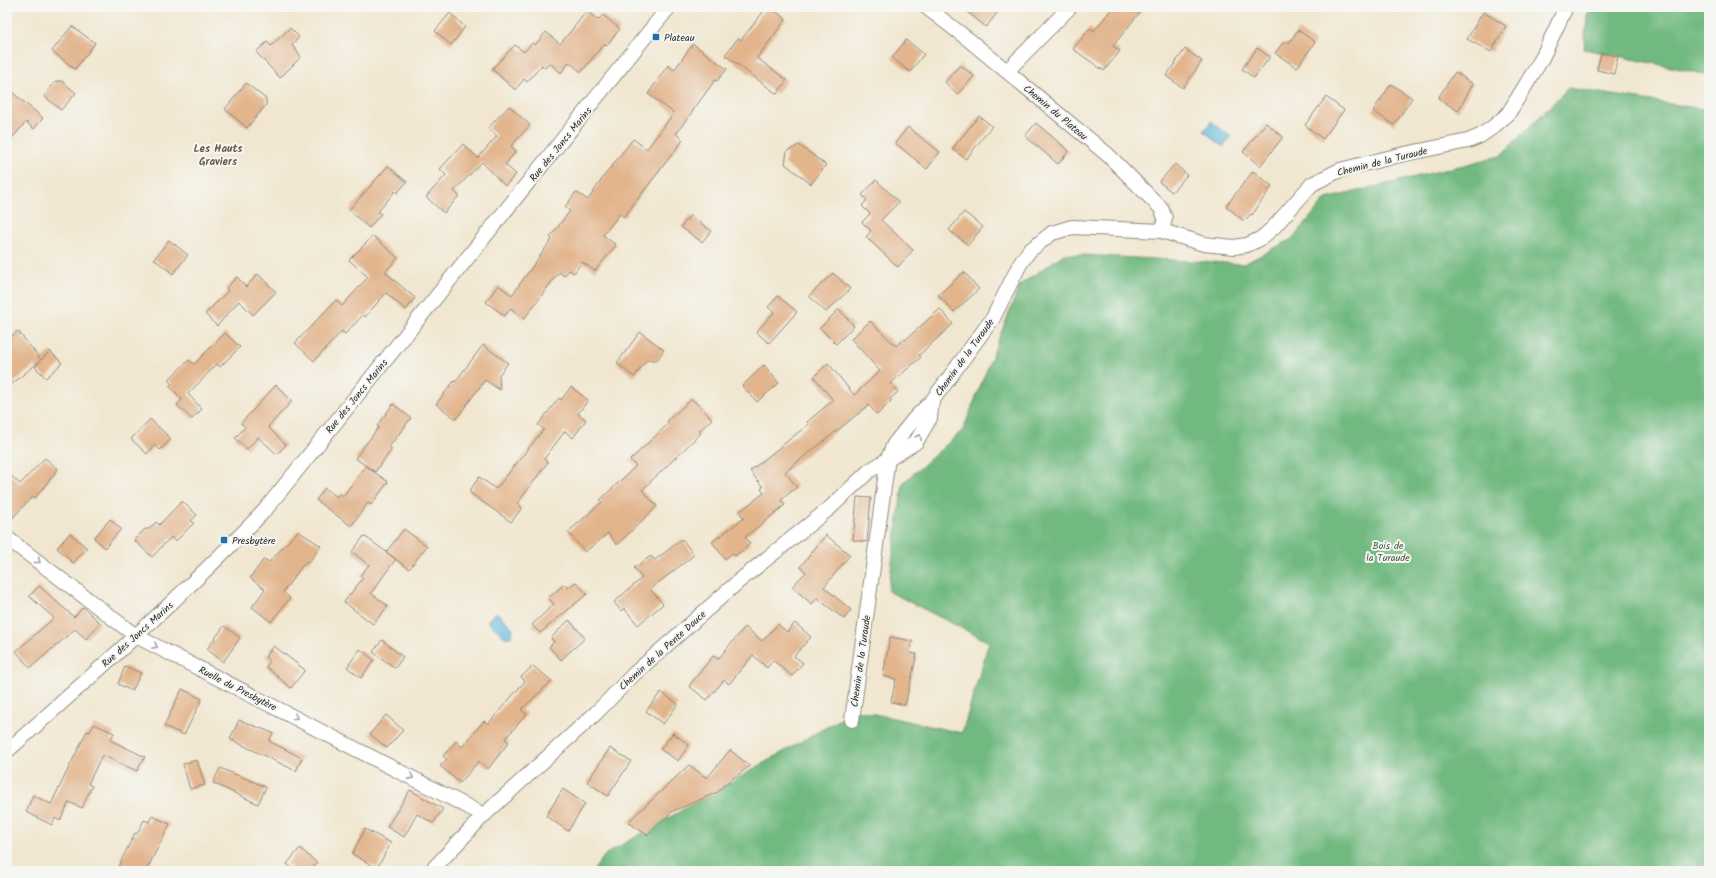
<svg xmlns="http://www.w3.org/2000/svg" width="1716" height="878" viewBox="0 0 1716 878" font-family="Kalam,sans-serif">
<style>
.forest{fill:#71b980;stroke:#4e7256}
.water{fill:#5fb8dc;stroke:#457284}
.building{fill:#e2b58d}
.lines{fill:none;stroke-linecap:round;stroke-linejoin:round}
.street-casing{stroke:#8e897e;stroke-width:16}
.street{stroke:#fff;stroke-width:14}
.oneway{stroke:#a0a0a0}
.poi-dot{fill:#1f6fb2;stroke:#f6f6f2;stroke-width:1.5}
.labels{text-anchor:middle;stroke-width:4;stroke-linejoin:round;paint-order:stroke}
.poi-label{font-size:10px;fill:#2b2b2b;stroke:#f6f6f2;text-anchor:start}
.street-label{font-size:10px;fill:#2b2b2b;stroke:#f6f6f2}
.park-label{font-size:10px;fill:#435646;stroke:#f6f6f2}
.neighbourhood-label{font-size:11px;font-weight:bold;fill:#6b5b4d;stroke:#f6f6f2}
</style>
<rect width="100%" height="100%" fill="#f6f6f2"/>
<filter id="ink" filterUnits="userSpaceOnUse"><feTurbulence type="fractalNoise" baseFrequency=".025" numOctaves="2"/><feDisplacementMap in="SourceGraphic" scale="8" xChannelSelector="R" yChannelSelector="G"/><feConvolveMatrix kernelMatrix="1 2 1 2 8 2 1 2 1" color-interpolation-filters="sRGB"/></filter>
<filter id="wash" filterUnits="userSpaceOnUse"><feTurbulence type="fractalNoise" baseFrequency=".012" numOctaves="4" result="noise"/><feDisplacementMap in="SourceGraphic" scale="16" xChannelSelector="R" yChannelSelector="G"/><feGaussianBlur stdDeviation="0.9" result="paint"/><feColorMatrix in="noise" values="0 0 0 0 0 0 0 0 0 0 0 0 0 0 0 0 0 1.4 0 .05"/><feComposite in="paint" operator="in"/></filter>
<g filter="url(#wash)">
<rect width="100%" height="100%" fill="#f1e7d0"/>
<g class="forest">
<path d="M1588 7H1709V75L1584 49Z"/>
<path d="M1568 88 1709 110V871H593L606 854 856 710 962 733 989 642 888 591 903 483 963 430 1020 285 1064 254 1244 264 1292 239 1326 199 1500 156Z"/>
</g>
<g class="water">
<path d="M1211 121 1231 137 1223 147 1204 131Z"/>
<path d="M496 612 513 628 511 637H505L487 621Z"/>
</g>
<g id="blocks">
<g class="building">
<path d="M767 7H770L786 19 757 58 787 80 777 94 725 55 738 38 741 40Z"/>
<path d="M961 7H990L997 13 986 27Z"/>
<path d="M1113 7H1144L1113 46 1120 51 1104 71 1073 49 1090 28 1094 31Z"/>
<path d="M587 11 598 20 603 15 620 29 606 46 604 44 581 72 569 62 561 73 550 63 545 68 542 65 527 82 524 79 515 90 492 69 515 45 524 52 532 43 535 45 546 32 560 44Z"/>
<path d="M1483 12 1506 26 1491 52 1467 39Z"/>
<path d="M450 13 465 27 451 45 435 31Z"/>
<path d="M72 26 95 43 75 69 52 51Z"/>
<path d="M290 28 299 37 292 45 301 57 280 78 256 52 267 42 271 46Z"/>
<path d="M1298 30 1315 42 1297 68 1275 53 1283 43H1289Z"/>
<path d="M906 40 924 54 910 72 892 58Z"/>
<path d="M693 44 727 69 717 81 715 80 676 134 683 140 624 217 620 214 603 235 616 245 595 271 582 262 574 273 569 270 564 276 559 272 524 319 511 308 505 316 486 302 498 285 512 295 552 239 550 237 570 211 565 207 576 192 588 200 604 176 633 139 647 149 674 113 648 94 668 65 674 70Z"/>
<path d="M1257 48 1270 57 1254 78 1242 69Z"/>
<path d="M1185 49 1202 61 1183 88 1166 76Z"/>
<path d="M1601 53 1618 56 1614 74 1597 70Z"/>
<path d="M960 65 974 76 957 95 945 82Z"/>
<path d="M1455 72 1473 84 1458 111 1438 98Z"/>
<path d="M56 81H62L76 93 61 110 44 96Z"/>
<path d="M246 83 266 99V105L247 128 225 109Z"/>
<path d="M1391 84 1412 98 1394 125 1373 111Z"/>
<path d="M7 88 43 118 34 129 26 122 7 144Z"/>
<path d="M1326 97 1344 110 1323 139 1305 125Z"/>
<path d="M509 106 530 125 511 146 516 151 505 165 516 174 505 186 482 162 454 191 459 196 444 213 426 197 446 175 440 169 463 144 478 158 497 136 488 128Z"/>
<path d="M979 116 992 126 966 159 952 149Z"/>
<path d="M1036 123 1069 151 1058 164 1025 136Z"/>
<path d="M1266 123 1283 137 1260 166 1243 152Z"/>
<path d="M908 127 940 152 927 169 895 143Z"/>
<path d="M799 145 826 165 811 184 785 164 787 151Z"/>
<path d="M1175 164 1187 175 1172 192 1159 182Z"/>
<path d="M388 166 407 182 397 193 395 191 378 212 381 214 369 228 349 210Z"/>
<path d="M1253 171 1272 186 1252 215 1251 214 1244 221 1226 206Z"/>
<path d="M876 180 899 202 881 220 913 250 898 267 866 237 871 231 862 222 870 214 862 206 867 200 862 195Z"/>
<path d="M964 212 983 227 968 245 949 230Z"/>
<path d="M690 215 711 231 702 242 681 227Z"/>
<path d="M373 236 398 258 385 272 415 298 406 310 386 293 365 317 363 315 345 334 342 331 314 361 295 343 336 300 342 306 368 277 349 260Z"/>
<path d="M169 240 188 255 173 274 154 259Z"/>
<path d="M964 272 979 289 954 312 938 295Z"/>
<path d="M833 273 850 289 826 312 809 296Z"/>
<path d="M258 274 276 292 253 315 239 301 217 326 205 314 228 291 226 288 237 277 246 287Z"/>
<path d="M778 296 797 312 769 343 756 332 774 312 768 307Z"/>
<path d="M839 309 854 326 836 344 820 328Z"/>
<path d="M940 309 953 324 919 355 921 357 890 384 898 392 890 399 891 401 877 415 869 405 785 472 797 487 781 500 785 505 745 537 750 544 735 556 733 553 725 559 712 542 744 518 739 512 764 493 761 489 763 487 750 471 809 424 807 422 833 400 814 377 828 363 854 395 880 371 851 339 870 321 896 346 904 339 905 340Z"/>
<path d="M18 331 41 360 50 351 62 363 46 378 35 367 40 361 7 388V340Z"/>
<path d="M640 332 664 350 657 360H647L634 377 617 363Z"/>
<path d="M225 333 240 347 220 367 217 364 188 394 202 409 192 419 177 405 182 399 169 386 172 384 168 380 189 360 194 364Z"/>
<path d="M483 345 508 363 499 375 500 390 485 380 456 419 436 404 454 381 455 382Z"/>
<path d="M764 365 779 383 757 402 742 386Z"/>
<path d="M276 385 292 401 268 427 286 445 277 454 258 437 247 449 235 438 245 427 241 423Z"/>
<path d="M571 387 588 400 578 414 586 420 573 438 565 431 544 459 548 462 517 504 522 508 511 522 469 492 479 477 496 489 544 429 538 425 559 398 561 400Z"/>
<path d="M692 399 712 419 699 431 701 433 642 490 657 506 617 545 608 533 585 552 568 532 602 502 600 500 636 466 630 460 669 423 667 421Z"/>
<path d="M393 404 411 418 389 447 392 449 375 472 355 458 379 427 377 426Z"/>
<path d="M150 419 171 439 160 450 155 445 147 454 131 439Z"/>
<path d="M45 458 58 469 35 498 33 496 7 524V472L20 484Z"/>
<path d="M366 466 388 482 371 505 368 503 351 526 316 500 325 488 337 497 340 493 343 496Z"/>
<path d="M857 497 871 498 867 542 853 540Z"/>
<path d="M182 501 197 515 191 521 194 523 176 541 171 537 152 557 134 540 145 529H149L156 522 159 525Z"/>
<path d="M110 519 121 529 105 548 94 538Z"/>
<path d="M404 529 427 546 409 569 386 552Z"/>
<path d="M298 531 321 546 308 563 306 561 283 592 290 598 271 622 252 607 265 589 250 578 264 559 269 562Z"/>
<path d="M70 533 87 548 73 563 57 548Z"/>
<path d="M826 535 850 555 824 587 851 610 844 619 817 598 812 604 792 587 806 572 800 567Z"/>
<path d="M364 536 396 559 371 593 388 606 373 624 344 602 363 578 360 576 369 565 352 552Z"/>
<path d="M682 539 694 555 650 589 663 604 638 625 624 608 621 611 614 602 642 578 634 568 651 556 655 560Z"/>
<path d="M576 582 587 594 540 633 532 625 554 604 548 598 565 584 568 588Z"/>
<path d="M39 586 74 617 83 607 100 623 86 639 75 629 30 668 16 651 54 618 29 596Z"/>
<path d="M569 620 585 638 561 660 549 647 554 642 551 638Z"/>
<path d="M795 623 811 637 794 656 803 663 792 676 773 660 767 668 753 655 729 684 724 680 707 700 689 686 713 656 718 659 745 627 762 641 778 624 787 632Z"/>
<path d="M224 626 240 638 223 662 207 649Z"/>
<path d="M890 637 912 641 910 653 917 654 905 705 891 702 896 679 883 676Z"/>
<path d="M382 640 403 657 395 668 373 652Z"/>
<path d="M274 646 305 670 291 688 266 667 270 661 265 657Z"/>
<path d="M360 649 374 660 361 678 347 667Z"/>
<path d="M125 666 141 673 132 691 118 684Z"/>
<path d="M533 666 552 681 521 710 527 714 505 739 509 742 488 769 479 761 460 783 440 766 447 759 443 756 456 741 462 747 484 721 488 724 525 681 521 677Z"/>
<path d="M182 689 202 699 184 735 164 726Z"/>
<path d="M661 692 678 704 663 724 646 711Z"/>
<path d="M386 715 403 730 387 748 370 734Z"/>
<path d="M239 720 273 733 269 741 302 758 296 771 230 739Z"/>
<path d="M94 724 114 733 110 740 145 757 137 771 102 755 88 784 92 786 82 808 69 802 60 821 55 818 52 825 26 812 33 795 51 804 87 731 90 732Z"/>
<path d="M673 733 689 745 678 761 660 749Z"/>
<path d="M610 748 631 761 608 796 587 782Z"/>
<path d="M730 750 750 766 725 784 718 792 673 811 647 835 628 822 689 765 707 778Z"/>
<path d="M197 760 205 785 190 789 183 764Z"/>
<path d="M220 768 266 787 258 804 213 783Z"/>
<path d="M563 789 585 804 568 831 546 816Z"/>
<path d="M410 790 443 809 433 823 417 814 404 837 387 827Z"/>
<path d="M152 816 170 824 146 871H116L135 833 137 834 144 820 149 822Z"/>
<path d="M365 829 391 843 377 868 352 854Z"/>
<path d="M300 848 317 863 310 871H295L287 864Z"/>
</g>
</g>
</g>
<g filter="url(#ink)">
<use href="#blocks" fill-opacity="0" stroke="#8e897e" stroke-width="1"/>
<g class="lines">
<defs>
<g id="street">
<path d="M926 7 969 40 1108 155 1161 208 1165 218 1162 231"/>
<path d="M1007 71 1070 7"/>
<path d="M7 538 136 636 484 815"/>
<path d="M852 720 888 458 894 444 914 419 932 401 993 318 1020 264 1029 251 1052 233 1072 227 1162 231 1204 244 1234 247 1247 245 1260 239 1273 228 1312 184 1340 170 1400 155 1468 141 1480 136 1493 127 1508 114 1541 60 1566 7"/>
<path d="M7 751C95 673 184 595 265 510L669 7"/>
<path d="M431 871 484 815 596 713 635 673 739 581 831 507 869 471 916 442 930 418 932 401"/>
</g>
</defs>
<use href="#street" class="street-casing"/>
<use href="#street" class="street"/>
</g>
<defs><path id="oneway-chevron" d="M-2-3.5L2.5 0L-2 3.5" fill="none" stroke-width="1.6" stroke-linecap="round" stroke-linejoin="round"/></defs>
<g class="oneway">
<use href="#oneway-chevron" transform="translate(919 437) rotate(-59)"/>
<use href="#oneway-chevron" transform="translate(38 561) rotate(38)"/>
<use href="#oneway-chevron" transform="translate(155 646) rotate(27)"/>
<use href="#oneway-chevron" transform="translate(295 717) rotate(27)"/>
<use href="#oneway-chevron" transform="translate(411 777) rotate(28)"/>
</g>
</g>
<g class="poi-dot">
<rect x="652" y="33" width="8" height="8" rx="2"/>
<rect x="220" y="536" width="8" height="8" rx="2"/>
</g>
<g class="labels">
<g class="poi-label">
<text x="664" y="41">Plateau</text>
<text x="232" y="544">Presbytère</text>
</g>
<g class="street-label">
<text transform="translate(1056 112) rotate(40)" y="4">Chemin du Plateau</text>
<text transform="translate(560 144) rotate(-51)" y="4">Rue des Joncs Marins</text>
<text transform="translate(1382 161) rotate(-14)" y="4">Chemin de la Turaude</text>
<text transform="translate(964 357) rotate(-54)" y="4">Chemin de la Turaude</text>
<text transform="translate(356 396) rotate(-51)" y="4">Rue des Joncs Marins</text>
<text transform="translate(137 634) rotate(-42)" y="4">Rue des Joncs Marins</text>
<text transform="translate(662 650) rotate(-42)" y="4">Chemin de la Pente Douce</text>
<text transform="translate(860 661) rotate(-82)" y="4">Chemin de la Turaude</text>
<text transform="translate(238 688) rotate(27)" y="4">Ruelle du Presbytère</text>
</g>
<g class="park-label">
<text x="1388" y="549">Bois de<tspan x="1388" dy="12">la Turaude</tspan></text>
</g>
<g class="neighbourhood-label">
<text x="218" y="152">Les Hauts<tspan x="218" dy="13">Graviers</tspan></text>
</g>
</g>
<rect width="1716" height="878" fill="none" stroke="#f6f6f2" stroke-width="24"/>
</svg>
